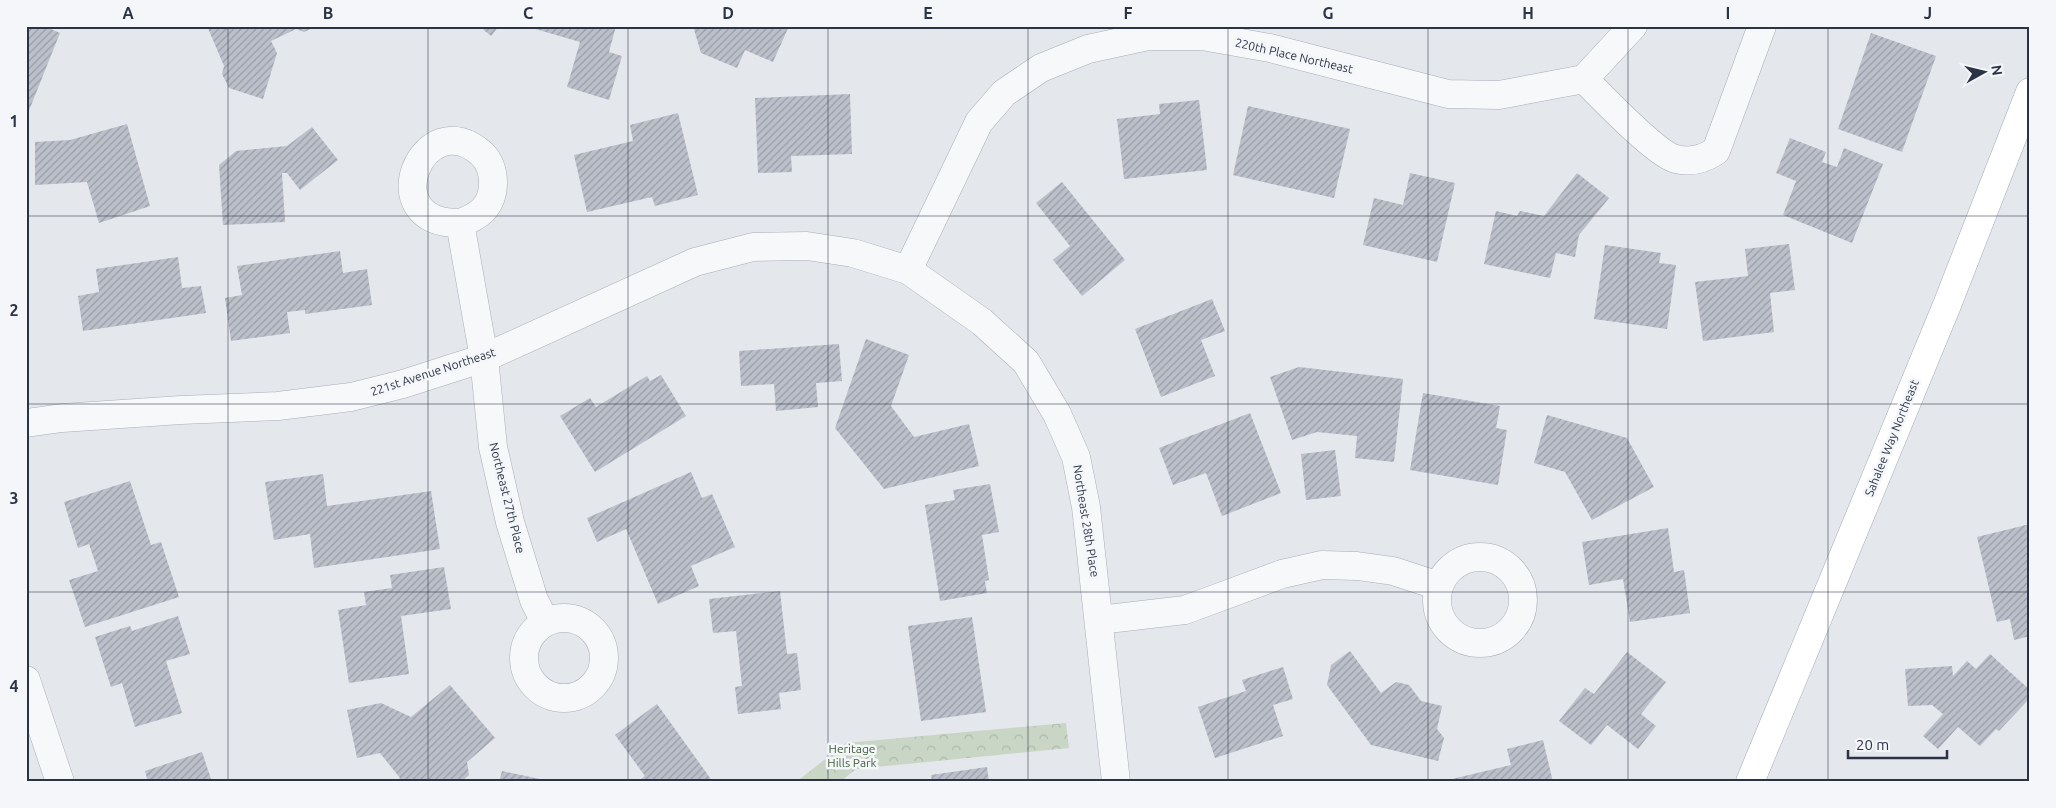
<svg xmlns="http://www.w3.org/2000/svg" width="2056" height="808" viewBox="0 0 2056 808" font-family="Ubuntu,sans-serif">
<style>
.park{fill:url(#park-crowns)}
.building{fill:url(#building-hatch)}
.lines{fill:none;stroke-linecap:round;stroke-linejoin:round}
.minor-casing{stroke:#a9aeb7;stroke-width:29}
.major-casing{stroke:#a3abb8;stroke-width:29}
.minor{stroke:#f7f8fa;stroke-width:28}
.major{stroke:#fff;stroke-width:28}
.grid{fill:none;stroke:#2b3445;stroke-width:1;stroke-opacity:0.55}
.labels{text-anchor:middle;stroke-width:5;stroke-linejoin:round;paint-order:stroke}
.street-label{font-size:12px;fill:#2b3445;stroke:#f4f6f9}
.park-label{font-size:12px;fill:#3f6138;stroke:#f4f6f9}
.neatline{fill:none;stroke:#2b3445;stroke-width:2}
.grid-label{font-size:16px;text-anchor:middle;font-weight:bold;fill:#2b3445}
</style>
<defs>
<pattern id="park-crowns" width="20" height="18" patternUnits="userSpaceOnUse" patternTransform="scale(1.25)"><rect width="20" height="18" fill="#c9d6c5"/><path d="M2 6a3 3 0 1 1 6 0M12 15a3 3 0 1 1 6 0" fill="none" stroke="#adb8ab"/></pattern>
<pattern id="building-hatch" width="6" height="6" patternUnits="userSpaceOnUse" patternTransform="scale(1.25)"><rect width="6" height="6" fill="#bbc0ca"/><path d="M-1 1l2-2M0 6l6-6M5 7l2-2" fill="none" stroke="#989da6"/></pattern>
</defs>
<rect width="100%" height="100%" fill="#e4e7ec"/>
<path class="park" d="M1066 723 1069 748 856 769 840 782H796L846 743Z"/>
<g class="building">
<path d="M26 26H44L60 33 26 118Z"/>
<path d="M207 26H317L304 32 296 29 271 41 277 53 263 99 229 88 222 74 224 66Z"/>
<path d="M479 26H499L491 36Z"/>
<path d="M533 26H616L609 52 622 56 609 100 567 87 580 42 532 28Z"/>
<path d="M693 26H789L773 62 745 50 737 68 701 53Z"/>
<path d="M1871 33 1936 56 1902 152 1838 129Z"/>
<path d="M850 94 852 154 791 156 792 172 758 173 755 98Z"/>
<path d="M1199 100 1207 170 1124 179 1117 119 1160 114 1159 104Z"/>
<path d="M1248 106 1350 129 1334 198 1233 175Z"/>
<path d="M678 113 698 195 655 206 652 197 587 212 574 155 633 141 630 125Z"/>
<path d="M127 124 150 206 99 223 87 182 35 185V142L70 140Z"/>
<path d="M312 127 338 160 300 190 287 173H282L285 222 223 225 219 165 236 151 287 146Z"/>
<path d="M1790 138 1826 152 1822 162 1837 167 1844 148 1883 164 1852 243 1783 215 1796 181 1776 173Z"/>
<path d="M1410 173 1455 183 1437 262 1363 245 1374 198 1403 205Z"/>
<path d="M1577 173 1609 198 1579 235 1575 257 1556 253 1550 278 1484 264 1496 211 1517 216 1520 211 1544 216Z"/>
<path d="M1062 182 1125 260 1082 296 1053 260 1070 246 1036 203Z"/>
<path d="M1789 244 1795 290 1770 293 1774 332 1703 341 1695 282 1748 276 1745 249Z"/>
<path d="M1605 245 1661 253 1659 263 1676 265 1667 329 1594 319Z"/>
<path d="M340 251 343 273 367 269 372 305 305 314V310L287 312 290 333 231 341 225 298 242 295 237 266Z"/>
<path d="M178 257 182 288 201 286 206 313 83 331 78 296 99 292 96 269Z"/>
<path d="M1212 299 1225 331 1201 340 1215 376 1161 397 1135 329Z"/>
<path d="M866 339 909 355 891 406 914 437 969 424 979 466 884 489 835 428Z"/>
<path d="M839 344 842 381 816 383 818 407 776 411 774 384 741 386 739 351Z"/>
<path d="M1299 367 1403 379 1394 462 1355 458 1357 436 1317 432 1292 440 1270 377Z"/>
<path d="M661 375 686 416 595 472 560 416 590 398 596 407 647 376 650 381Z"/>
<path d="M1423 393 1500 406 1496 428 1507 430 1498 485 1410 470Z"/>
<path d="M1250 413 1281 493 1222 516 1206 473 1173 485 1159 448Z"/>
<path d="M1547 415 1627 438 1654 487 1592 520 1565 472 1534 463Z"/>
<path d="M1335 450 1341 496 1306 500 1301 454Z"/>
<path d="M691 472 702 498 712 494 735 547 691 566 699 586 658 604 626 529 597 542 587 518Z"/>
<path d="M323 474 327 506 431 491 440 549 314 568 310 534 274 540 265 482Z"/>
<path d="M130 481 151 545 161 542 179 597 85 627 69 580 98 571 89 544 78 548 64 502Z"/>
<path d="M990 484 999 532 982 535 989 580 985 581 987 593 940 601 925 505 955 500 953 490Z"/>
<path d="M2030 524V636L2014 640 2010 619 1997 622 1977 537Z"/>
<path d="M1668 528 1674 572 1684 570 1690 613 1630 622 1623 579 1589 585 1582 542Z"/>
<path d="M444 567 451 609 401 616 409 674 349 683 338 610 366 605 364 592 392 588 390 575Z"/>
<path d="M780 591 787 654 797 653 801 690 779 693 781 709 738 714 735 687 742 686 736 631 713 633 709 599Z"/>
<path d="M178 616 190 654 166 661 182 713 135 727 122 683 111 687 95 637 130 626 132 631Z"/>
<path d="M972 617 986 712 921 721 908 626Z"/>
<path d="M1350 651 1381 693 1396 682 1409 685 1421 701 1442 706 1437 729 1444 738 1438 761 1371 745 1327 685 1331 665Z"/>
<path d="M1627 652 1666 682 1641 714 1656 726 1638 749 1607 725 1591 745 1559 721 1585 688 1594 694Z"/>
<path d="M1990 654 2030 690V698L1999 731 1996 729 1980 746 1958 727 1938 749 1923 736 1943 714 1932 705 1908 706 1905 669 1952 666 1953 676 1967 661 1976 669Z"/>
<path d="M1283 667 1293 699 1273 705 1283 736 1215 758 1198 707 1246 691 1242 680Z"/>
<path d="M450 685 495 738 467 762 469 775 461 782H396L400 778 380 753 357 758 347 710 381 703 411 717Z"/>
<path d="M657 704 713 782H637L645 776 615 735Z"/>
<path d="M1543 740 1553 782H1453L1452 779 1511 765 1507 749Z"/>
<path d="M202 752 212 782H148L145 771Z"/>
<path d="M987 767 989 782H932L931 775Z"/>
<path d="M502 771 540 779 539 782H499Z"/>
</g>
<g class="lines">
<defs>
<g id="minor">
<path d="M1584 79C1601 96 1657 155 1676 159 1691 163 1704 159 1716 151L1762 26"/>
<path d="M460 223C469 220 476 217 483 210 497 195 496 168 482 154 424 101 371 224 460 223L484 358 493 447 510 522 534 600 545 622"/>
<path d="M908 270 979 122 1004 93 1041 68 1088 49 1148 36H1202L1270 48 1448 94 1499 95 1584 79 1633 26"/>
<path d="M26 423 62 418 181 410 278 406 351 397 403 384 484 358 695 262 753 247 807 246 853 253 908 270 982 322 1026 362 1057 414 1076 457 1086 507 1116 782"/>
<circle cx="1480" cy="600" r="43"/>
<circle cx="564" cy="658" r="40"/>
<path d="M1099 620 1185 610 1282 574 1322 565 1357 566 1393 571 1439 586"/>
<path d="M26 680 60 782"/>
</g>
<path id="major" d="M1750 782 1947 305 2030 92"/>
</defs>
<use href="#minor" class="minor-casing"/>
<use href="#major" class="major-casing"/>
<use href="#minor" class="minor"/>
<use href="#major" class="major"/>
</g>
<path class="grid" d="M228 26V782M428 26V782M628 26V782M828 26V782M1028 26V782M1228 26V782M1428 26V782M1628 26V782M1828 26V782M26 216H2030M26 404H2030M26 592H2030"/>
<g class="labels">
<g class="street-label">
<text transform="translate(1294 56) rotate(13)" y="4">220th Place Northeast</text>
<text transform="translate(433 372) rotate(-18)" y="4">221st Avenue Northeast</text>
<text transform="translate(1892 438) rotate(-68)" y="4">Sahalee Way Northeast</text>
<text transform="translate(507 498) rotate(76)" y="4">Northeast 27th Place</text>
<text transform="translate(1086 521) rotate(81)" y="4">Northeast 28th Place</text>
</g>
<g class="park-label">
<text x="852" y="753">Heritage<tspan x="852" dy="14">Hills Park</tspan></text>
</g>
</g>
<rect width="2056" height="808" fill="none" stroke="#f4f6f9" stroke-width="55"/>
<g transform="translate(1984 72) rotate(82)" stroke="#f4f6f9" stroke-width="4" paint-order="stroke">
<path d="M0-4L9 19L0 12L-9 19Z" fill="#2b3445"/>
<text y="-8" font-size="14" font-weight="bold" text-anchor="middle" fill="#2b3445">N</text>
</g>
<path d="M1848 750v8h99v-8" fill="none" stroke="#2b3445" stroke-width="2.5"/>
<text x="1856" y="750" font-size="15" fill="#2b3445" stroke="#f4f6f9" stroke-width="4" paint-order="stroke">20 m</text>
<rect x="28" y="28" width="2000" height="752" class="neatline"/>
<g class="grid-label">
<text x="128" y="19">A</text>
<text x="328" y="19">B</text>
<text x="528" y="19">C</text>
<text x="728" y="19">D</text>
<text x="928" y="19">E</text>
<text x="1128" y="19">F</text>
<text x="1328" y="19">G</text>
<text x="1528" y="19">H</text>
<text x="1728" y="19">I</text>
<text x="1928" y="19">J</text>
<text x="14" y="127">1</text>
<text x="14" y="316">2</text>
<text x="14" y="504">3</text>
<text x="14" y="692">4</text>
</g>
</svg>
